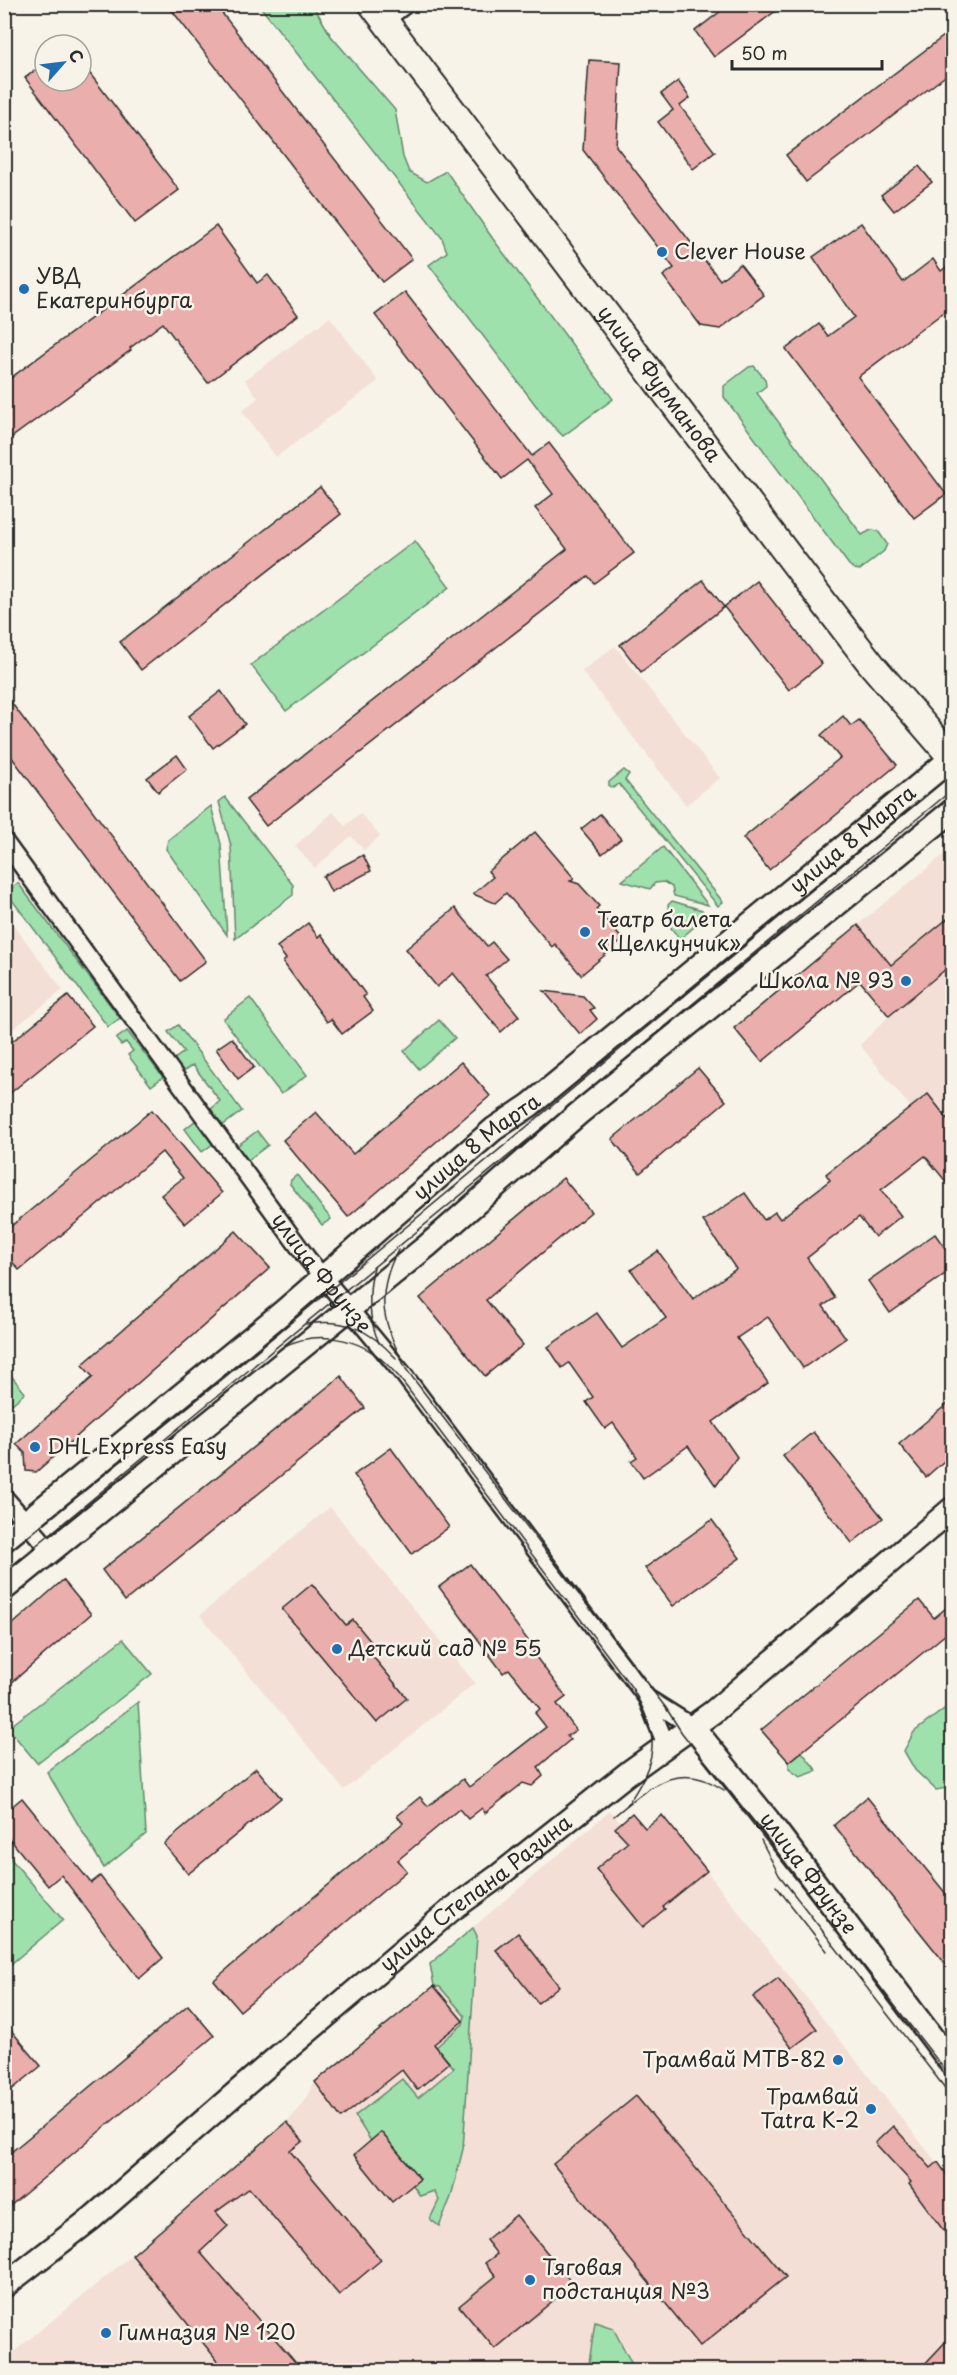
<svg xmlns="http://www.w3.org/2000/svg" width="957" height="2375" viewBox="0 0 957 2375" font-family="'Playpen Sans',sans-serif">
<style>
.built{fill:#f3dfd6}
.green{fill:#9fe1ac;stroke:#65866c;stroke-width:1.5}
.building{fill:#eaafac;stroke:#2b2b2b;stroke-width:1.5}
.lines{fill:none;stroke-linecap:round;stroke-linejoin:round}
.street-casing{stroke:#2b2b2b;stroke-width:21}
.secondary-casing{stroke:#2b2b2b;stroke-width:27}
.primary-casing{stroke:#2b2b2b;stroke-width:30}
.street{stroke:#f7f3e8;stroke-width:16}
.secondary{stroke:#f7f3e8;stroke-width:22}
.primary{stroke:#f7f3e8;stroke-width:26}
.tram{stroke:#2b2b2b;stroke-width:1.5}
.poi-dot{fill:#1f6fb2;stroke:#f7f3e8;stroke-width:2}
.labels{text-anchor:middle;stroke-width:5;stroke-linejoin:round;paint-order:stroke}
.poi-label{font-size:21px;fill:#2b2b2b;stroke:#f7f3e8;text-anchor:start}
.street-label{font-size:21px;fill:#2b2b2b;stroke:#f7f3e8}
</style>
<rect width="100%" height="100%" fill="#f7f3e8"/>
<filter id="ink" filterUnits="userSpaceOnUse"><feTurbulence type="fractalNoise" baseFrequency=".0167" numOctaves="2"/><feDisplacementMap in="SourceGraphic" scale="12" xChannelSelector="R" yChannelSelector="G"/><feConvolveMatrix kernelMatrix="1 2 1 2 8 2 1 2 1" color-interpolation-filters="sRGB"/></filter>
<g filter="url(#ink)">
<g class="built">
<path d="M330 317 378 381 276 457 242 411 258 398 245 380Z"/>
<path d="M615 646 720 778 686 805 582 671Z"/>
<path d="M333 812 345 826 360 813 380 836 364 850 351 836 315 868 295 846Z"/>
<path d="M952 848V1135L941 1145 860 1045 889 1016 832 946Z"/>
<path d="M5 914 63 990 5 1035Z"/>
<path d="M330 1507 475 1683 344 1790 200 1615Z"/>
<path d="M610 1811 621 1823 645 1828 662 1815 952 2182V2370H5V2359L120 2265 213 2187 287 2122 299 2109 315 2082 434 1986 430 1964Z"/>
</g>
<g class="green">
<path d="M259 5H313L331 36 395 110 403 157 409 172 427 182 446 171 493 239 613 399 563 436 547 420 429 265 447 252 442 238Z"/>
<path d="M754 366 765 379 766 386 757 393 862 535 871 530 878 531 887 544 884 551 860 570 854 569 849 565 724 397V386L749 367Z"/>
<path d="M415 541 450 587 286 711 251 665Z"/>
<path d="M624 770 629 774 625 780 723 902 718 906 619 784 613 788 609 786V782Z"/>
<path d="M225 797 293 885V895L235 939 231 846 219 802Z"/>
<path d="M211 806 221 844 227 935 166 849 168 840Z"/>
<path d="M663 847 708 905 674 896 672 887 664 882 655 883 650 889 622 881Z"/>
<path d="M18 883 120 1018 108 1027 6 892Z"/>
<path d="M672 901 702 910 707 916 680 939 671 928 668 905Z"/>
<path d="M250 998 307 1075 281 1094 223 1019Z"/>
<path d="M439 1020 455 1038 419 1069 404 1051Z"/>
<path d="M178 1025 242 1111 222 1126 210 1110 220 1101 193 1065 182 1072 173 1060 184 1052 168 1032Z"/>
<path d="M127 1031 163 1077 151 1086 128 1055 133 1051 126 1042 121 1045 116 1039Z"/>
<path d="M196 1120 214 1143 202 1152 185 1129Z"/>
<path d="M257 1131 268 1145 248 1160 237 1146Z"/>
<path d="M297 1175 331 1219 322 1225 290 1184 291 1180Z"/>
<path d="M5 1368 25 1393 5 1410H4Z"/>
<path d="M123 1639 152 1674 37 1763 8 1728Z"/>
<path d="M138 1702 146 1834 104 1868 47 1772Z"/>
<path d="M952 1703V1787L936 1790 915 1770 904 1751 914 1732Z"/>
<path d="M802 1752 817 1771 800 1777 789 1769V1762Z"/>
<path d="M5 1852 63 1920 5 1969H4Z"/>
<path d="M473 1928 477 1936 463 2149 451 2197 439 2226 430 2219 439 2200 434 2191 420 2196 413 2185 420 2179 381 2132 371 2141 355 2116 402 2079 418 2098 454 2068 436 2047 463 2024 465 2016 440 1987 434 1986 430 1964Z"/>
<path d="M595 2322 613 2328 635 2370H588Z"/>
</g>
<g class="building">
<path d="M167 4H215L412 259 382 282Z"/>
<path d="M730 4H785L714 57 695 31Z"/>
<path d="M952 30V71L806 182 786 155Z"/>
<path d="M589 60 621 62 616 146 720 280 740 264 764 295 720 329 701 326 663 276 674 268 583 150Z"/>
<path d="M81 62 179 190 135 223 25 78 45 63V81H81Z"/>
<path d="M678 81 690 98 680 106 715 152 693 169 658 122 673 110 661 94Z"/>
<path d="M919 166 932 182 894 211 881 195Z"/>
<path d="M861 223 903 282 933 259 941 271 952 263V306L858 377 946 494 914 518 786 349 819 324 828 336 854 317 813 257Z"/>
<path d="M216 226 257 283 268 275 298 315 208 383 163 323 130 348 131 350 4 443V383Z"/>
<path d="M405 292 532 456 549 443 634 553 594 583 588 576 266 826 246 800 567 549 535 508 553 494 527 460 502 479 375 315Z"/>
<path d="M320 487 341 514 141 670 120 642Z"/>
<path d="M703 580 724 607 641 672 620 645Z"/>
<path d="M757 581 822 664 789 690 724 607Z"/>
<path d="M221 691 245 724 213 748 189 716Z"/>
<path d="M4 693 206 961 180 981 4 747Z"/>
<path d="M843 716 851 726 859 720 897 765 769 870 743 838 840 758 821 735Z"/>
<path d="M177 755 187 769 158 792 147 778Z"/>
<path d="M600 814 621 839 602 854 581 829Z"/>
<path d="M535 832 574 878 570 881 579 884 599 906 596 909 623 940 581 975 555 944 552 947 506 893 495 903 473 894 493 877 488 871Z"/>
<path d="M363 855 371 871 331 892 323 876Z"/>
<path d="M455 908 487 946 492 942 507 959 486 976 519 1016 501 1032 453 973 437 987 406 949Z"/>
<path d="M952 915V964L889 1016 860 981 762 1062 734 1028 858 925 891 965Z"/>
<path d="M308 923 318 937 321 934 366 995 363 997 373 1011 342 1034 331 1019 327 1022 283 962 286 959 277 947Z"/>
<path d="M544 991 583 996 594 1008 590 1010 597 1019 580 1034Z"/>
<path d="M68 996 93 1026 4 1098V1048Z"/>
<path d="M232 1038 254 1067 238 1079 216 1049Z"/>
<path d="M461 1062 490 1096 348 1217 283 1140 316 1112 353 1154Z"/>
<path d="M698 1068 726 1101 640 1173 612 1139Z"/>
<path d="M928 1094 952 1125V1189L925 1156 881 1190 901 1216 875 1237 859 1217 807 1258 835 1298 823 1306 846 1338 803 1368 768 1317 737 1338 768 1383 713 1422 737 1457 716 1486 688 1446 643 1478 631 1461 637 1457 613 1423 605 1429 586 1402 593 1397 569 1363 562 1368 548 1347 597 1313 622 1348 666 1318 631 1270 658 1251 693 1299 736 1269 703 1221 745 1193 764 1220 775 1212 780 1219 830 1180 826 1174Z"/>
<path d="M152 1110 222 1193 185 1224 161 1195 183 1178 162 1152 19 1270 4 1252V1232Z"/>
<path d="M563 1178 591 1212 486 1300 523 1345 485 1376 420 1298Z"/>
<path d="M236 1231 270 1268 36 1472 26 1471 25 1453 16 1444 93 1377 82 1365Z"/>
<path d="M935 1234 952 1258V1269L890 1313 868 1281Z"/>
<path d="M341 1376 365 1408 125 1601 102 1570Z"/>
<path d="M952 1400V1454L926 1477 899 1444Z"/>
<path d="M813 1432 883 1518 852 1543 783 1456Z"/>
<path d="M391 1448 449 1527 412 1554 354 1475Z"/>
<path d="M712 1520 740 1558 673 1606 645 1568Z"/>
<path d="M470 1564 536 1651 533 1653 566 1697 557 1704 576 1730 567 1736 570 1740 538 1767 543 1776 532 1786 523 1783 485 1813 482 1808 468 1819 459 1809 398 1860 407 1871 240 2011 214 1980 403 1823 397 1816 420 1797 428 1806 463 1779 469 1787 546 1727 535 1713 540 1709 509 1669 503 1673 439 1587Z"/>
<path d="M63 1580 91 1614 4 1689V1632Z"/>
<path d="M312 1584 346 1625 353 1620 376 1648 370 1653 407 1698 377 1723 282 1609Z"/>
<path d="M919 1600 934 1618 952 1603V1629L789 1762 761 1730Z"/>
<path d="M256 1768 281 1798 188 1874 164 1844Z"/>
<path d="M867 1797 952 1901V1972L834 1825Z"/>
<path d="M22 1798 91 1883 100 1876 163 1958 139 1979 61 1875 48 1886 4 1832V1813Z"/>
<path d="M632 1813 645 1828 662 1815 707 1871 663 1907 665 1909 643 1927 596 1869 628 1842 615 1828Z"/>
<path d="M518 1933 559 1986 538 2003 496 1950Z"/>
<path d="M778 1978 817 2029 792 2048 753 1997Z"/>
<path d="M434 1986 463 2021 434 2044 449 2063 417 2090 402 2070 341 2118 315 2082Z"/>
<path d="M188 2005 214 2036 4 2211V2158Z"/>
<path d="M4 2022 41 2066 4 2096Z"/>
<path d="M636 2096 786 2277 700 2346 553 2164Z"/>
<path d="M287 2122 303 2141 290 2151 381 2260 339 2295 249 2188 216 2212 228 2226 200 2252 302 2370H225L132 2255Z"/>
<path d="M893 2126 931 2168 938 2162 952 2182V2242L909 2184 911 2182 875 2143Z"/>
<path d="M381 2132 420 2179 392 2202 354 2155Z"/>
<path d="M516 2215 573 2284 495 2349 459 2306 496 2276 485 2263 497 2254 486 2240Z"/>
<path d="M952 2335V2370H919Z"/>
</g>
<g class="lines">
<defs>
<g id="street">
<path d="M384 21 406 4"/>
<path id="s1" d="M4 841 307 1258 404 1375 647 1698 666 1745"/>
<path d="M4 1497 51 1551"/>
<path d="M647 1698 693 1727"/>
</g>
<g id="secondary">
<path id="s2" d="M4 1540 284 1311 494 1129 530 1105 952 758"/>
<path d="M4 1589 427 1246 578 1114 952 811"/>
<path id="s3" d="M693 1727 768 1820 952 2064"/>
<path id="s4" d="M4 2286 92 2218 267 2066 451 1910 497 1877 628 1773 713 1712 952 1509"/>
</g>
<g id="primary">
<path id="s5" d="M372 4 828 608 872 665 952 758"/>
</g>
</defs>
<use href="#street" class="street-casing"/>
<use href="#secondary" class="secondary-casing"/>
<use href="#primary" class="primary-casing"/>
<use href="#street" class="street"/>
<use href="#secondary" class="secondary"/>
<use href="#primary" class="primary"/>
<g class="tram">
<path d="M398 1250C373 1297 384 1324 406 1369L666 1708 682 1733 952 2079"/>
<path d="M374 1267C367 1294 368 1318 379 1343"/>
<path d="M306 1324C345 1318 369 1329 396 1358"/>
<path d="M283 1347C313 1331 352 1336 379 1357 386 1363 393 1370 399 1377L632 1688C660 1735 659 1760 627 1805"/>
<path d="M4 1556 225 1377 952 774"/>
<path d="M4 1572 952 790"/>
<path d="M614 1816C650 1786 679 1759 724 1790"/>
<path d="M761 1840 779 1875 952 2097"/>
<path d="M776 1886 827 1951"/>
</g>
</g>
</g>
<g class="poi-dot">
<circle cx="662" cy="252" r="6"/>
<circle cx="24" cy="289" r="6"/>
<circle cx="585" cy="932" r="6"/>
<circle cx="906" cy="981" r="6"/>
<circle cx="35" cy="1447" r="6"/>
<circle cx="337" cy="1649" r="6"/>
<circle cx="838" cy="2060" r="6"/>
<circle cx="871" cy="2109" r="6"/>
<circle cx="530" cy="2280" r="6"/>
<circle cx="106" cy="2333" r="6"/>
</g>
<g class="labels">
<g class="poi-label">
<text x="674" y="259">Clever House</text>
<text x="36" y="284">УВД<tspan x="36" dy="24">Екатеринбурга</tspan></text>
<text x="597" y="927">Театр балета<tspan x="597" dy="24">«Щелкунчик»</tspan></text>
<text x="894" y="988" text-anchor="end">Школа № 93</text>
<text x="47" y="1454">DHL Express Easy</text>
<text x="349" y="1656">Детский сад № 55</text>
<text x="826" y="2067" text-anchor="end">Трамвай МТВ-82</text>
<text x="859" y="2104" text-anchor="end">Трамвай<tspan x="859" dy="24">Tatra K-2</tspan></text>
<text x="542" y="2275">Тяговая<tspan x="542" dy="24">подстанция №3</tspan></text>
<text x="118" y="2340">Гимназия № 120</text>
</g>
<g class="street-label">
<text dy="7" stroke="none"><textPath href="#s5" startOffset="476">улица Фурманова</textPath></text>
<text dy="7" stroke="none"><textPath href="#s2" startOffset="1101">улица 8 Марта</textPath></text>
<text dy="7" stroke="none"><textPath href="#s2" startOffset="615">улица 8 Марта</textPath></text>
<text dy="7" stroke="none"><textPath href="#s1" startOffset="536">улица Фрунзе</textPath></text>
<text dy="7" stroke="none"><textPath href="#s3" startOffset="186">улица Фрунзе</textPath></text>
<text dy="7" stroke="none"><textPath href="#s4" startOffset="614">улица Степана Разина</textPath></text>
</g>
</g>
<rect width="957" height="2375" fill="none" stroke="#f7f3e8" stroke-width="24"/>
<rect x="12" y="12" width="933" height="2351" fill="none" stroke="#2b2b2b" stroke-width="2" filter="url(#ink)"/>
<g transform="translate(63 63) rotate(62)"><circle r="28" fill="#f7f3e8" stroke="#a5a39c" stroke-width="1.5"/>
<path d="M0-4.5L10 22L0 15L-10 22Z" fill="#1f6fb2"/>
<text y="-9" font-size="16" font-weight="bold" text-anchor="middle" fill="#2b2b2b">С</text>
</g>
<path d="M732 60v9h150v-9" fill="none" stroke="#2b2b2b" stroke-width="3"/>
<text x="741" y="60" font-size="18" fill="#2b2b2b" stroke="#f7f3e8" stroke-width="4.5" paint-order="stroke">50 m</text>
</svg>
